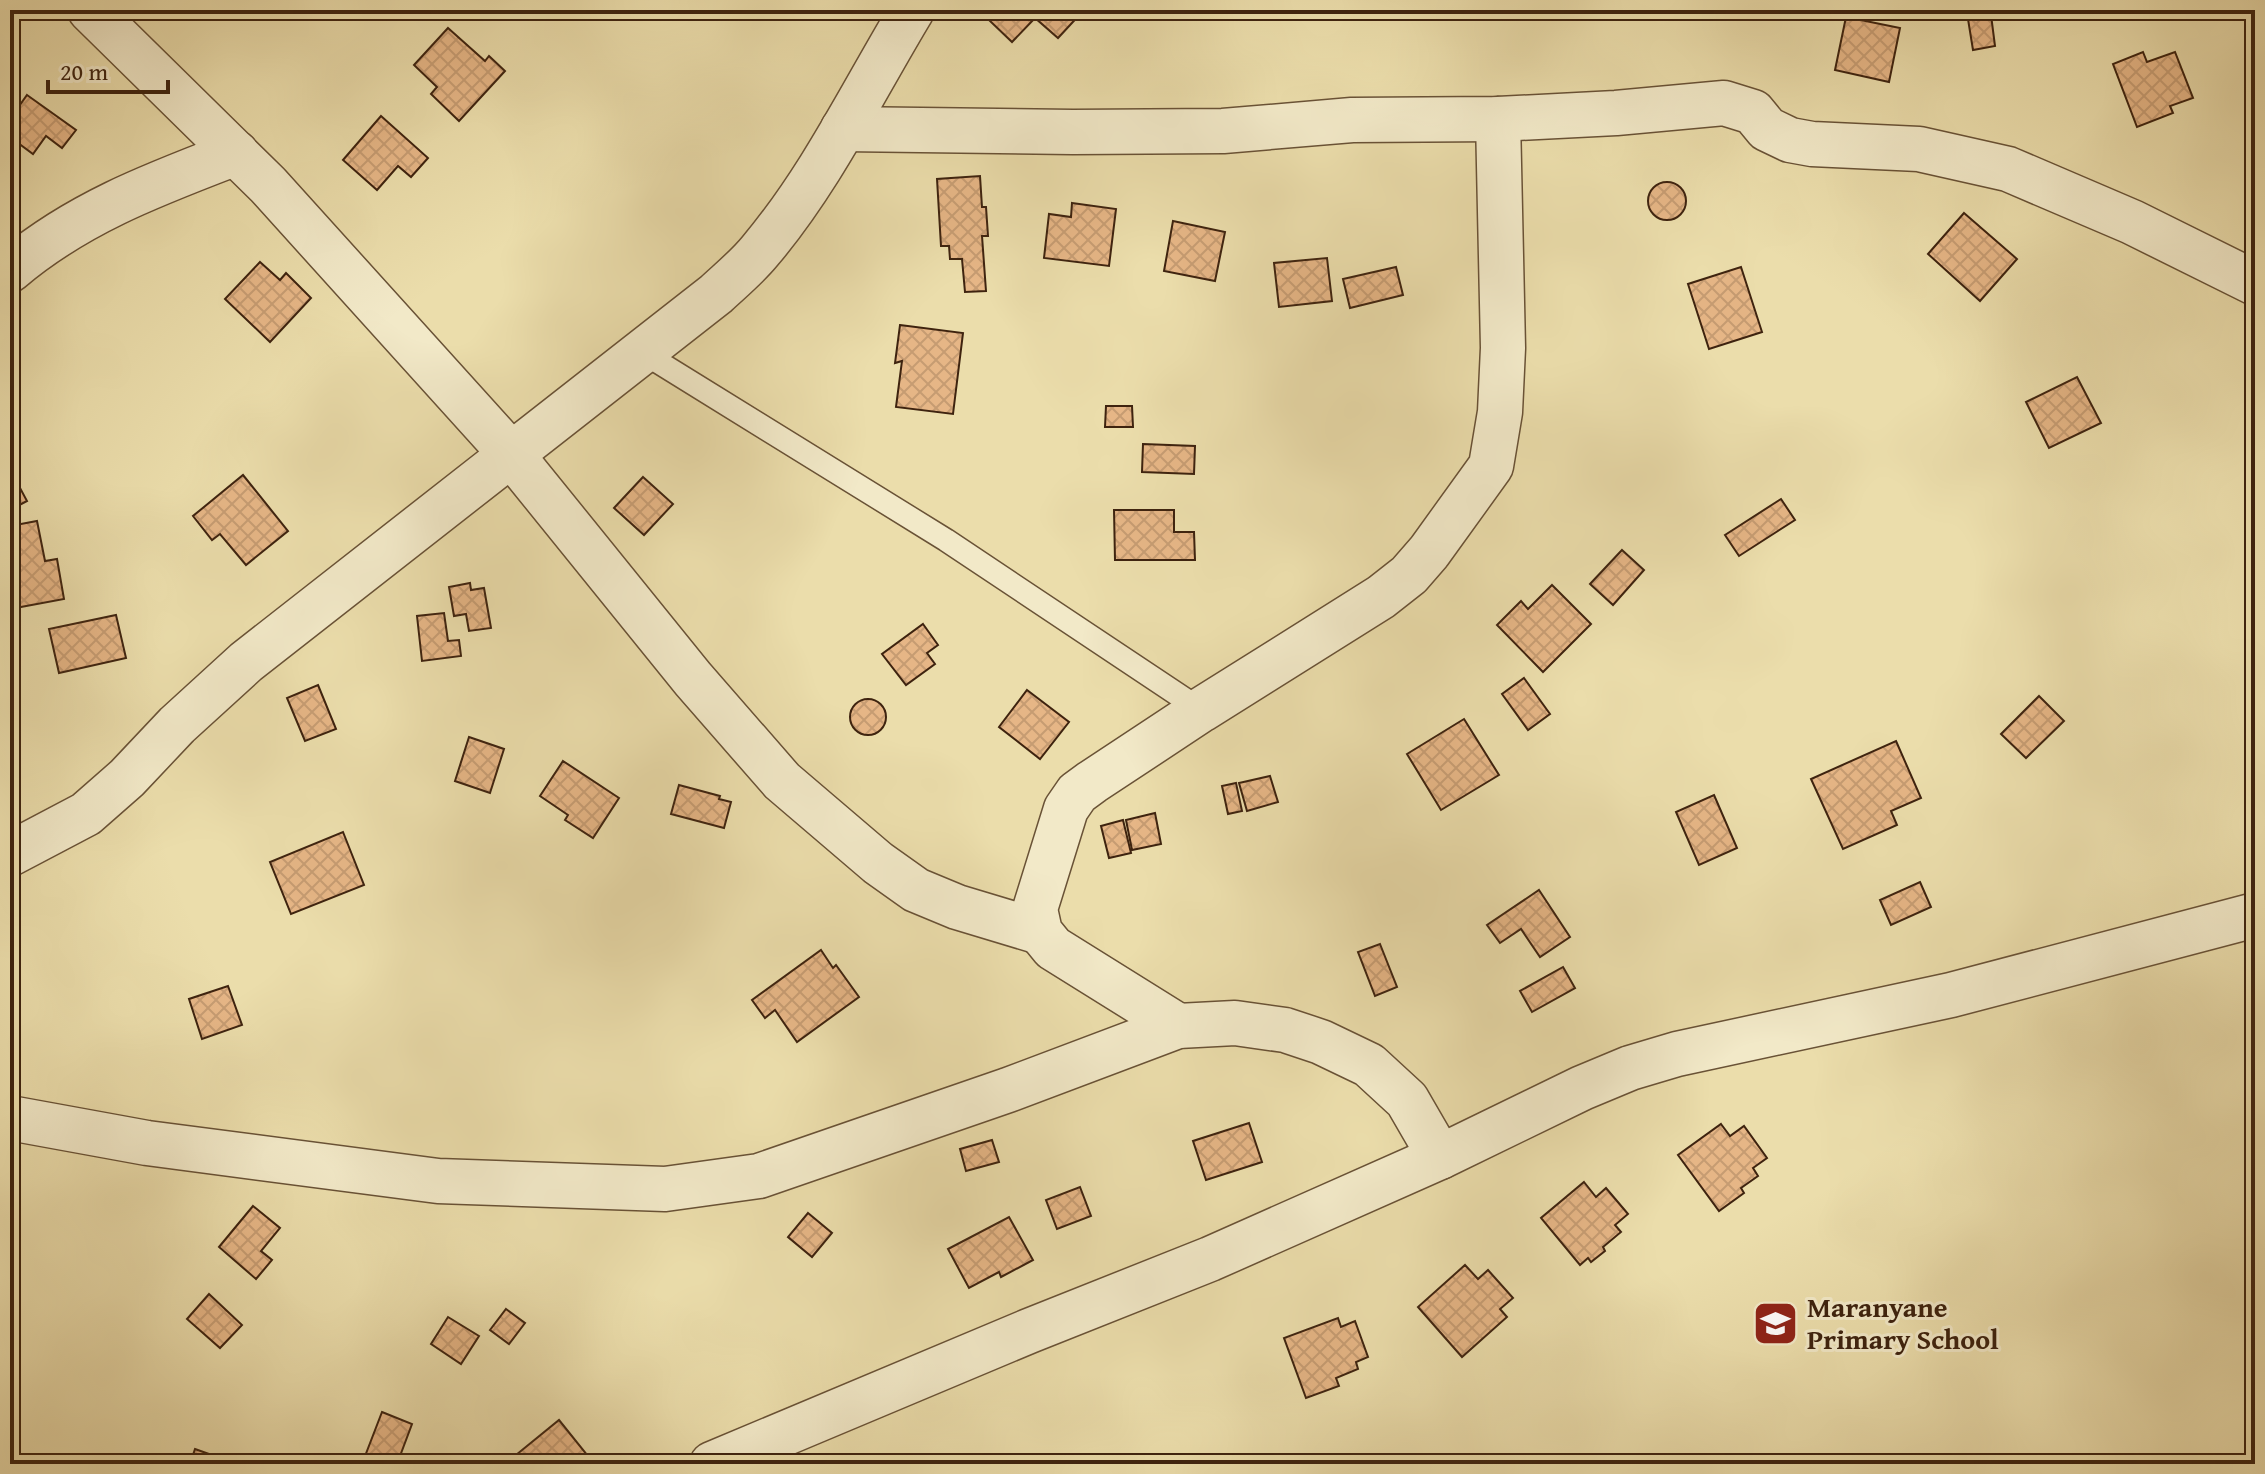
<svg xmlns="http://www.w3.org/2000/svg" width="2265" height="1474" viewBox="0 0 2265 1474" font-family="'Gentium Book Plus',serif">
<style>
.building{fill:url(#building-cross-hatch);stroke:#3e230f;stroke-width:2}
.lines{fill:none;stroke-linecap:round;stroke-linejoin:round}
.lane-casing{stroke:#695236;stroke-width:25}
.street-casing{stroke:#695236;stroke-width:47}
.lane{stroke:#f2e9c8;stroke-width:22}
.street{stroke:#f2e9c8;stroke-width:44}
.labels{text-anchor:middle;stroke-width:6;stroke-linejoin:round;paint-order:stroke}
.poi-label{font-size:28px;font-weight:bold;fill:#3e230f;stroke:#f2e9c8;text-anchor:start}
</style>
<defs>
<pattern id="building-cross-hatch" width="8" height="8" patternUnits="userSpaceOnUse" patternTransform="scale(2)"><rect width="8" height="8" fill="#e6b686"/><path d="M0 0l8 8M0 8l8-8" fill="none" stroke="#c69c72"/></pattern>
</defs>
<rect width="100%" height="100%" fill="#ebddab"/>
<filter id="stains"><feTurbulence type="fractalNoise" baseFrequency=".0025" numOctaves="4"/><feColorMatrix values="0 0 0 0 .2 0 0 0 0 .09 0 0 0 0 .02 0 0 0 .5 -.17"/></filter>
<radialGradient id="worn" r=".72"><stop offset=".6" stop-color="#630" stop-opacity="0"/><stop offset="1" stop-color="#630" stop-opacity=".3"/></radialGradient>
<g class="building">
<path d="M1000 10H1084L1058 38 1035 18 1012 42 990 21Z"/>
<path d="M1991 15 1995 46 1973 50 1968 19Z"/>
<path d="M1846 17 1900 28 1889 82 1835 70Z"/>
<path d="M448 28 485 61 489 56 505 71 459 121 431 94 437 87 414 65Z"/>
<path d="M2143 52 2147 62 2175 52 2193 98 2170 106 2173 113 2137 127 2113 64Z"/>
<path d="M27 95 76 130 62 148 46 136 33 154 10 137V119Z"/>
<path d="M381 116 428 158 411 177 398 166 377 190 343 160Z"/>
<path d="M980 176 982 207H986L988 236H982L986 291 965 292 962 259H950L949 246H941L937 179Z"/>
<circle cx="1667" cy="201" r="19"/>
<path d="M1072 203 1116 209 1109 266 1044 258 1049 214 1071 217Z"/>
<path d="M1964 213 2017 259 1980 301 1928 254Z"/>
<path d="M1173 221 1225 232 1215 281 1164 271Z"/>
<path d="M1327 258 1332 301 1279 307 1274 263Z"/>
<path d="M260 262 280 280 286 273 311 298 270 342 225 299Z"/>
<path d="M1396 267 1403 295 1350 308 1343 279Z"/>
<path d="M1741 267 1762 332 1709 349 1688 284Z"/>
<path d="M900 325 963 333 953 414 896 407 902 361 895 363Z"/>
<path d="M2077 377 2101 423 2049 448 2026 402Z"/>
<path d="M1106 406H1132L1133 427H1105Z"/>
<path d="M1143 444 1195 446 1194 474 1142 472Z"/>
<path d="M12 473 27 501 10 510V475Z"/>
<path d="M243 475 288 531 246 565 220 534 212 540 193 516Z"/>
<path d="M643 477 673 504 644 535 614 508Z"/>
<path d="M1781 499 1795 520 1739 556 1725 535Z"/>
<path d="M1114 510H1174V532H1194L1195 560H1115Z"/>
<path d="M37 521 45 561 57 559 64 599 10 609V526Z"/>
<path d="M1622 550 1644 570 1613 605 1590 584Z"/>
<path d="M470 583 471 590 484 588 491 628 469 631 466 614 454 616 449 587Z"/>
<path d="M1552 585 1591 624 1543 672 1497 625 1521 601 1528 609Z"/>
<path d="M444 613 448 641 459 640 461 656 422 661 417 616Z"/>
<path d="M116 615 126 658 59 673 49 629Z"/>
<path d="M923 624 938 645 927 653 935 664 906 685 882 654Z"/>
<path d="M1524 678 1550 714 1528 730 1502 694Z"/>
<path d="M318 685 336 729 305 741 287 698Z"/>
<path d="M1027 690 1069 722 1040 759 999 727Z"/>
<path d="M2039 696 2064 721 2026 758 2001 734Z"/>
<circle cx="868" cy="717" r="18"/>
<path d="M1464 719 1499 775 1441 810 1407 754Z"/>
<path d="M469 737 504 749 490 793 455 781Z"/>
<path d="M1896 741 1921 798 1891 811 1897 825 1843 849 1811 779Z"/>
<path d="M563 761 619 798 593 838 565 820 568 815 540 796Z"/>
<path d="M1270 776 1278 802 1247 811 1239 783Z"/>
<path d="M1236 783 1242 811 1228 814 1222 786Z"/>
<path d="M679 785 720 796 719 799 731 802 724 828 671 814Z"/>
<path d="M1714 795 1737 848 1699 865 1676 812Z"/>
<path d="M1155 813 1161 844 1132 850 1126 820Z"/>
<path d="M1123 820 1131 853 1109 858 1101 826Z"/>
<path d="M343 832 364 885 291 914 270 862Z"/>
<path d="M1920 882 1931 907 1891 925 1880 900Z"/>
<path d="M1539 890 1570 937 1540 957 1521 929 1500 943 1487 925Z"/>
<path d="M1380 944 1397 987 1375 996 1358 952Z"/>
<path d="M821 950 833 968 836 965 859 997 797 1042 775 1010 765 1018 752 1000Z"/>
<path d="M1563 967 1575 988 1532 1012 1520 991Z"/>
<path d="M228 986 242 1025 202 1039 189 999Z"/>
<path d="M1249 1123 1262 1162 1206 1180 1193 1141Z"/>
<path d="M1721 1124 1730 1136 1744 1126 1767 1158 1753 1168 1758 1176 1741 1188 1744 1193 1719 1211 1678 1155Z"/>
<path d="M992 1140 999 1162 966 1171 960 1149Z"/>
<path d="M1584 1182 1596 1197 1606 1188 1628 1214 1615 1225 1621 1232 1603 1247 1605 1251 1591 1262 1588 1258 1580 1265 1541 1218Z"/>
<path d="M1080 1187 1091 1216 1057 1229 1046 1200Z"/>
<path d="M253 1206 280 1228 261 1251 272 1260 256 1279 219 1247Z"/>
<path d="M808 1213 832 1233 812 1257 788 1237Z"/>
<path d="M1009 1217 1033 1260 1001 1277 999 1272 969 1288 948 1249Z"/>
<path d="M10 1263 18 1265 10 1303Z"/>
<path d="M1465 1265 1478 1279 1488 1270 1513 1298 1500 1309 1507 1317 1462 1357 1418 1307Z"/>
<path d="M209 1294 242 1325 220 1348 187 1319Z"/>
<path d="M506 1309 525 1323 509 1344 490 1330Z"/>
<path d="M448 1317 479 1336 461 1364 431 1344Z"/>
<path d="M1338 1318 1341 1327 1355 1321 1368 1357 1356 1362 1358 1369 1336 1378 1339 1386 1306 1398 1284 1338Z"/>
<path d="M382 1412 412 1424 397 1464H362Z"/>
<path d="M559 1420 588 1456 578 1464H505Z"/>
<path d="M195 1449 237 1464H190Z"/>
</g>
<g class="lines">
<defs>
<path id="lane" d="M642 352 946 540 1201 710"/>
<g id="street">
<path d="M90 10 268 185 511 454 693 679 782 781 878 863 916 890 957 907 1040 932"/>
<path d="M843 129 1073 132 1223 131 1352 120 1498 119 1616 113 1724 103 1753 112 1767 129 1790 140 1812 144 1919 149 2008 169 2132 222 2255 283"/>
<path d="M10 270C77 213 155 184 236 153"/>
<path d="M10 854 86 814 127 778 177 725 246 662 716 294C731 280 747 267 760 251 821 179 863 91 912 10"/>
<path d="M1178 1026 1053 948 1040 932 1035 909 1066 809 1077 793 1092 782 1201 710 1381 597 1409 575 1429 552 1491 466 1500 412 1503 348 1498 119"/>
<path d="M10 1118 147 1143 438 1181 665 1189 759 1176 1008 1090 1178 1026 1235 1023 1285 1030 1321 1042 1369 1065 1407 1100 1440 1157"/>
<path d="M712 1464 1029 1331 1210 1259 1440 1157 1582 1088 1630 1068 1677 1054 1951 995 2255 915"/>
</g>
</defs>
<use href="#lane" class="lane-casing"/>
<use href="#street" class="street-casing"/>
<use href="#lane" class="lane"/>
<use href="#street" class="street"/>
</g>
<defs>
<symbol id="school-square" viewBox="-11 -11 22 22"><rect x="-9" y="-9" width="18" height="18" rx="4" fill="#8f2418" stroke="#f2e9c8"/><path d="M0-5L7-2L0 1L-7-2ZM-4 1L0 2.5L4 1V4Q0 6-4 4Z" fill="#fff"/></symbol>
</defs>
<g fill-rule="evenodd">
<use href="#school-square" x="1750" y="1298" width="51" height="51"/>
</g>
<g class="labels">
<g class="poi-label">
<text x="1807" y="1317">Maranyane<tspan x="1807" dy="32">Primary School</tspan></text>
</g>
</g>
<rect width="2265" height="1474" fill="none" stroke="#ebddab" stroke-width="40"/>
<rect x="12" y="12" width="2241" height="1450" fill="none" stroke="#3e230f" stroke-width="4"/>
<rect x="20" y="20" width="2225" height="1434" fill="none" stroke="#3e230f" stroke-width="2"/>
<path d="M48 80v12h120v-12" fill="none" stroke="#3e230f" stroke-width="4"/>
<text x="60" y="80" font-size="24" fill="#3e230f" stroke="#f2e9c8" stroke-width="6" paint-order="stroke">20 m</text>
<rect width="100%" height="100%" filter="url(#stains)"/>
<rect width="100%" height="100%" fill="url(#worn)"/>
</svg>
